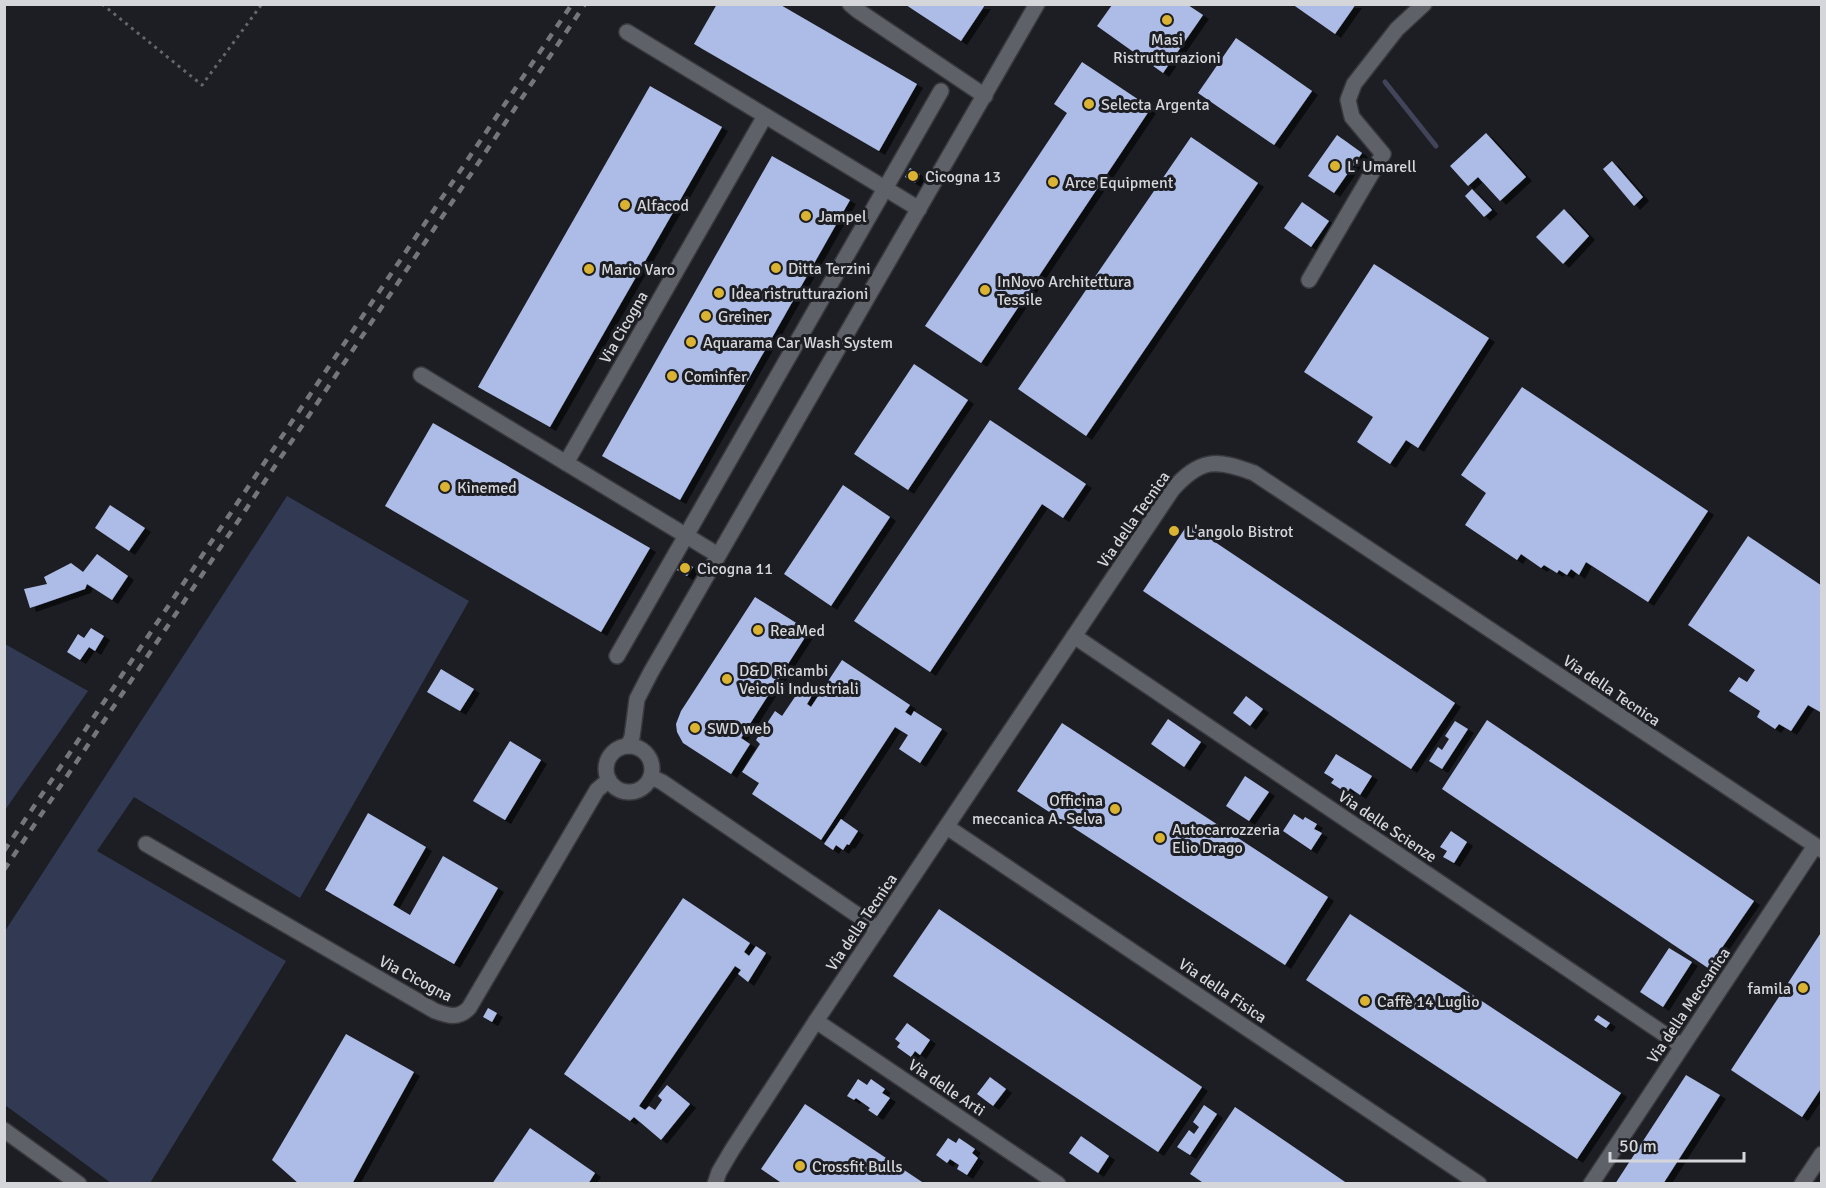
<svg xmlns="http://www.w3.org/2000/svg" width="1826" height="1188" viewBox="0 0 1826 1188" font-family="Signika,sans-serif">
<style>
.green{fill:#323a53}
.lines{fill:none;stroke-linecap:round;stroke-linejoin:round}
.stream{stroke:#424459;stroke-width:5}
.building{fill:#adbce7;filter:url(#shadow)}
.minor-casing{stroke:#38393e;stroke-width:18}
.path{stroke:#64666a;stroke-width:3;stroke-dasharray:3 4.5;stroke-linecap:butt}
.minor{stroke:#5f6168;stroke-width:15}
.rail{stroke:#74767a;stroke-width:4.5;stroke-dasharray:8 8;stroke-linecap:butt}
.poi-dot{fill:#dbb333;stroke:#1c1e23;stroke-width:2}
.labels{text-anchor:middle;stroke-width:6;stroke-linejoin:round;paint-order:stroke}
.poi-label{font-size:16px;fill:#d5d6da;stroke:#1c1e23;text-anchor:start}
.street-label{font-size:16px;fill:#d5d6da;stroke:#1c1e23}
</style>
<defs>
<filter id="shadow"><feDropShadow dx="6" dy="4" stdDeviation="0" flood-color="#0009"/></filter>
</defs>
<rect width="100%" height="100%" fill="#1c1e23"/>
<g class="green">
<path d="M287 496 469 601 300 898 134 797 97 851 286 961 150 1183H111L5 1105V931Z"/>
<path d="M5 644 88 691 5 810Z"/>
</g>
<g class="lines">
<path class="stream" d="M1385 82 1436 146"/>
</g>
<g class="building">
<path d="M717 4H779L917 84 879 151 694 44Z"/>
<path d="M1292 4H1356L1335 34Z"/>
<path d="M906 5H985L961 41Z"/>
<path d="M1112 5H1188L1203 15 1163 73 1097 26Z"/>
<path d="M1236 38 1312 91 1274 145 1198 93Z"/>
<path d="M1082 62 1151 108 981 363 925 326 1067 113 1054 104Z"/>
<path d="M650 86 722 127 550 427 478 387Z"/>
<path d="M1486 133 1526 177 1500 201 1478 177 1468 186 1450 166Z"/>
<path d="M1337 135 1362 153 1334 193 1308 176Z"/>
<path d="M1191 137 1258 183 1086 436 1018 389Z"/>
<path d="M772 156 850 200 680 500 602 456Z"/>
<path d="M1612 161 1643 197 1634 206 1603 169Z"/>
<path d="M910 168 920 174 915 183 905 177Z"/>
<path d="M1472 189 1492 210 1484 217 1465 196Z"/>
<path d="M1302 202 1329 221 1311 247 1284 228Z"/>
<path d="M1564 209 1589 236 1563 264 1536 237Z"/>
<path d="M1374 264 1489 338 1418 448 1406 440 1390 464 1357 442 1373 417 1304 372Z"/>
<path d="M914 364 968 400 908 490 854 454Z"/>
<path d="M1522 387 1708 511 1648 602 1586 562 1579 575 1571 569 1567 575 1559 570 1557 573 1544 565 1541 568 1521 554 1517 560 1465 525 1486 493 1461 475Z"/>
<path d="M990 420 1086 484 1063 518 1042 504 930 672 854 621Z"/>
<path d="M433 423 650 548 601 632 385 506Z"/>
<path d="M843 485 890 517 831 606 784 574Z"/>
<path d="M110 505 145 528 129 551 95 528Z"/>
<path d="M1188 524 1455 703 1411 769 1143 591Z"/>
<path d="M1748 536 1822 586V713L1808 705 1791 731 1779 724 1775 729 1757 717 1760 711 1729 691 1739 677 1747 682 1755 670 1688 625Z"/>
<path d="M97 554 128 576 112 600 87 584 85 589 30 608 24 589 47 584 44 577 71 563 83 572Z"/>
<path d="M683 561 693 567 687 576 677 570Z"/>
<path d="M755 597 809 631 741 738 750 744 731 774 683 743 677 732 676 724 681 711Z"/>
<path d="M91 628 104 636 95 651 89 647 80 660 67 652 78 634 84 638Z"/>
<path d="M842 660 910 705 905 712 911 716 914 711 942 729 920 763 899 749 908 735 895 727 821 840 752 794 759 783 742 772 760 744 756 740 775 711 782 716 803 685 814 692 807 704 811 707Z"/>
<path d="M441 669 474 689 460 711 427 692Z"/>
<path d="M1246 696 1263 709 1250 726 1233 713Z"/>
<path d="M1168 719 1201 742 1184 767 1151 744Z"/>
<path d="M1487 720 1754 901 1708 968 1442 789Z"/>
<path d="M1455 721 1468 729 1442 769 1429 761 1438 747 1442 750 1449 739 1445 736Z"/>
<path d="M1062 723 1328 897 1285 965 1017 791Z"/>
<path d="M510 741 541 760 505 820 473 801Z"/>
<path d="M1336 754 1372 776 1360 795 1350 788 1347 793 1331 783 1334 779 1324 773Z"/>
<path d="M1245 776 1269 792 1249 821 1226 806Z"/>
<path d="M368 813 426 847 393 905 410 915 443 856 498 888 454 964 325 890Z"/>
<path d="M1294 814 1303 820 1305 817 1317 824 1314 829 1322 833 1311 850 1283 831Z"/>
<path d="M841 819 858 831 849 845 847 844 843 850 836 845 833 850 824 844Z"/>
<path d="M1451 831 1467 842 1454 863 1443 857 1447 851 1440 847Z"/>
<path d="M683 898 750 943 744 952 749 956 756 946 766 953 748 982 738 974 741 970 735 966 639 1106 645 1110 649 1106 655 1110 662 1100 658 1096 667 1085 690 1104 661 1140 634 1117 630 1121 564 1074Z"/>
<path d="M939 909 1202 1087 1158 1152 893 976Z"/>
<path d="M1350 914 1621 1093 1577 1159 1306 980Z"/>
<path d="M1822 931V1087L1802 1117 1731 1070Z"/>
<path d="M1669 948 1692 962 1663 1007 1640 992Z"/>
<path d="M488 1008 497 1013 492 1022 483 1017Z"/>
<path d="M1598 1015 1610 1023 1606 1028 1594 1020Z"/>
<path d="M907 1023 930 1040 920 1055 915 1051 911 1057 897 1047 900 1043 895 1039Z"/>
<path d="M346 1034 414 1072 352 1184H299L272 1160Z"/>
<path d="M1686 1075 1720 1095 1663 1184H1615Z"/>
<path d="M990 1077 1006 1089 993 1106 977 1094Z"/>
<path d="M858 1079 867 1085 871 1079 885 1089 882 1093 890 1098 877 1116 868 1110 870 1108 856 1098 854 1100 847 1096Z"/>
<path d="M805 1104 925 1184H783L761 1169Z"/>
<path d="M1204 1105 1217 1114 1190 1155 1177 1147 1189 1130 1194 1134 1199 1127 1193 1122Z"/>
<path d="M1235 1107 1348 1184H1205L1190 1174Z"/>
<path d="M530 1128 595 1173 588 1184H492Z"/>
<path d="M1081 1136 1109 1156 1098 1173 1069 1153Z"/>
<path d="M948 1138 956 1143 959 1138 975 1149 972 1153 978 1158 967 1175 957 1169 959 1165 950 1159 947 1163 936 1155Z"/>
</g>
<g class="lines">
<defs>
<g id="minor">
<path d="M850 4 857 10 985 96"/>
<path d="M627 32 919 209"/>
<path d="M1309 280 1383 154 1352 117 1348 100 1354 84 1397 29 1424 4"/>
<path d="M421 375 718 555"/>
<path d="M566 463 765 116"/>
<path d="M1074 636 1682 1046"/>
<path d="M617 656 941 91"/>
<path d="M628 746 632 737 637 699 651 672 1037 4"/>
<circle cx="629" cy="769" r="23"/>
<path d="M651 777 662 782 878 929"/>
<path d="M947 827 1479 1184"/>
<path d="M146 844 435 1011C449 1016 458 1019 469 1008L597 790 609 780"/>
<path d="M816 1021 1058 1184"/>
<path d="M4 1130 79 1184"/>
<path d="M715 1184 719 1172 732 1150 816 1021 1172 490C1200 459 1215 458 1254 473L1822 850"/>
<path d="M1591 1184 1815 846"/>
<path d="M1802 1184 1822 1154"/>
</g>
</defs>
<use href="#minor" class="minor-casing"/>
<path class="path" d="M102 4 202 85 262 4"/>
<use href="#minor" class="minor"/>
<g class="rail">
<path d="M4 851 572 4"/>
<path d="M4 870 585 4"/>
</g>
</g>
<g class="poi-dot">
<circle cx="1167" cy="20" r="6"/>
<circle cx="1089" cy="104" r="6"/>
<circle cx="1335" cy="166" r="6"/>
<circle cx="913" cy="176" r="6"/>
<circle cx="1053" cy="182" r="6"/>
<circle cx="625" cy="205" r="6"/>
<circle cx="806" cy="216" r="6"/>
<circle cx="776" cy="268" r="6"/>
<circle cx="589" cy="269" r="6"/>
<circle cx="985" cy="290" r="6"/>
<circle cx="719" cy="293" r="6"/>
<circle cx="706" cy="316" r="6"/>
<circle cx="691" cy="342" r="6"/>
<circle cx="672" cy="376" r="6"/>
<circle cx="445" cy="487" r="6"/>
<circle cx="1174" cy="531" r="6"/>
<circle cx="685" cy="568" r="6"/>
<circle cx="758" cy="630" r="6"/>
<circle cx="727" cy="679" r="6"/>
<circle cx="695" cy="728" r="6"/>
<circle cx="1115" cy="809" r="6"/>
<circle cx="1160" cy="838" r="6"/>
<circle cx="1803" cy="988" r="6"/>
<circle cx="1365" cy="1001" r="6"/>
<circle cx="800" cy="1166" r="6"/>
</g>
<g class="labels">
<g class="poi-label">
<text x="1167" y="45" text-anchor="middle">Masi<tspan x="1167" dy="18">Ristrutturazioni</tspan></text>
<text x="1101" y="110">Selecta Argenta</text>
<text x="1347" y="172">L' Umarell</text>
<text x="925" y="182">Cicogna 13</text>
<text x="1065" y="188">Arce Equipment</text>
<text x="637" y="211">Alfacod</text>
<text x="818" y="222">Jampel</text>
<text x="788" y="274">Ditta Terzini</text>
<text x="601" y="275">Mario Varo</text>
<text x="997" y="287">InNovo Architettura<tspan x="997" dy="18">Tessile</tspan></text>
<text x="731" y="299">Idea ristrutturazioni</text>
<text x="718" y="322">Greiner</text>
<text x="703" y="348">Aquarama Car Wash System</text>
<text x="684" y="382">Cominfer</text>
<text x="457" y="493">Kinemed</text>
<text x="1186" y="537">L'angolo Bistrot</text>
<text x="697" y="574">Cicogna 11</text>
<text x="770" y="636">ReaMed</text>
<text x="739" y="676">D&amp;D Ricambi<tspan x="739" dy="18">Veicoli Industriali</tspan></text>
<text x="707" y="734">SWD web</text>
<text x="1103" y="806" text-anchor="end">Officina<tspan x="1103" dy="18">meccanica A. Selva</tspan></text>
<text x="1172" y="835">Autocarrozzeria<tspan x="1172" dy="18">Elio Drago</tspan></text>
<text x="1791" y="994" text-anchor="end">famila</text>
<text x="1377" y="1007">Caffè 14 Luglio</text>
<text x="812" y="1172">Crossfit Bulls</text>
</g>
<g class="street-label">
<text transform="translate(623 327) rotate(-60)" y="6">Via Cicogna</text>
<text transform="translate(1133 519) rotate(-55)" y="6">Via della Tecnica</text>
<text transform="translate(1612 690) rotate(34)" y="6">Via della Tecnica</text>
<text transform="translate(1388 826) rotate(34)" y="6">Via delle Scienze</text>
<text transform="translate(861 922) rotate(-56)" y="6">Via della Tecnica</text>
<text transform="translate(416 978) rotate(28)" y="6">Via Cicogna</text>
<text transform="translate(1223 990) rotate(34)" y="6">Via della Fisica</text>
<text transform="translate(1688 1005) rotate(-56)" y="6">Via della Meccanica</text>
<text transform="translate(947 1087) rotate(34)" y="6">Via delle Arti</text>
</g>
</g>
<rect width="1826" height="1188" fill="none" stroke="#d5d6da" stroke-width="12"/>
<path d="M1610 1152v9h134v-9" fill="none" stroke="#d5d6da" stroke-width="3"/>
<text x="1619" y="1152" font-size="18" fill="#d5d6da" stroke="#1c1e23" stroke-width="4.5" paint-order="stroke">50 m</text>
</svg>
